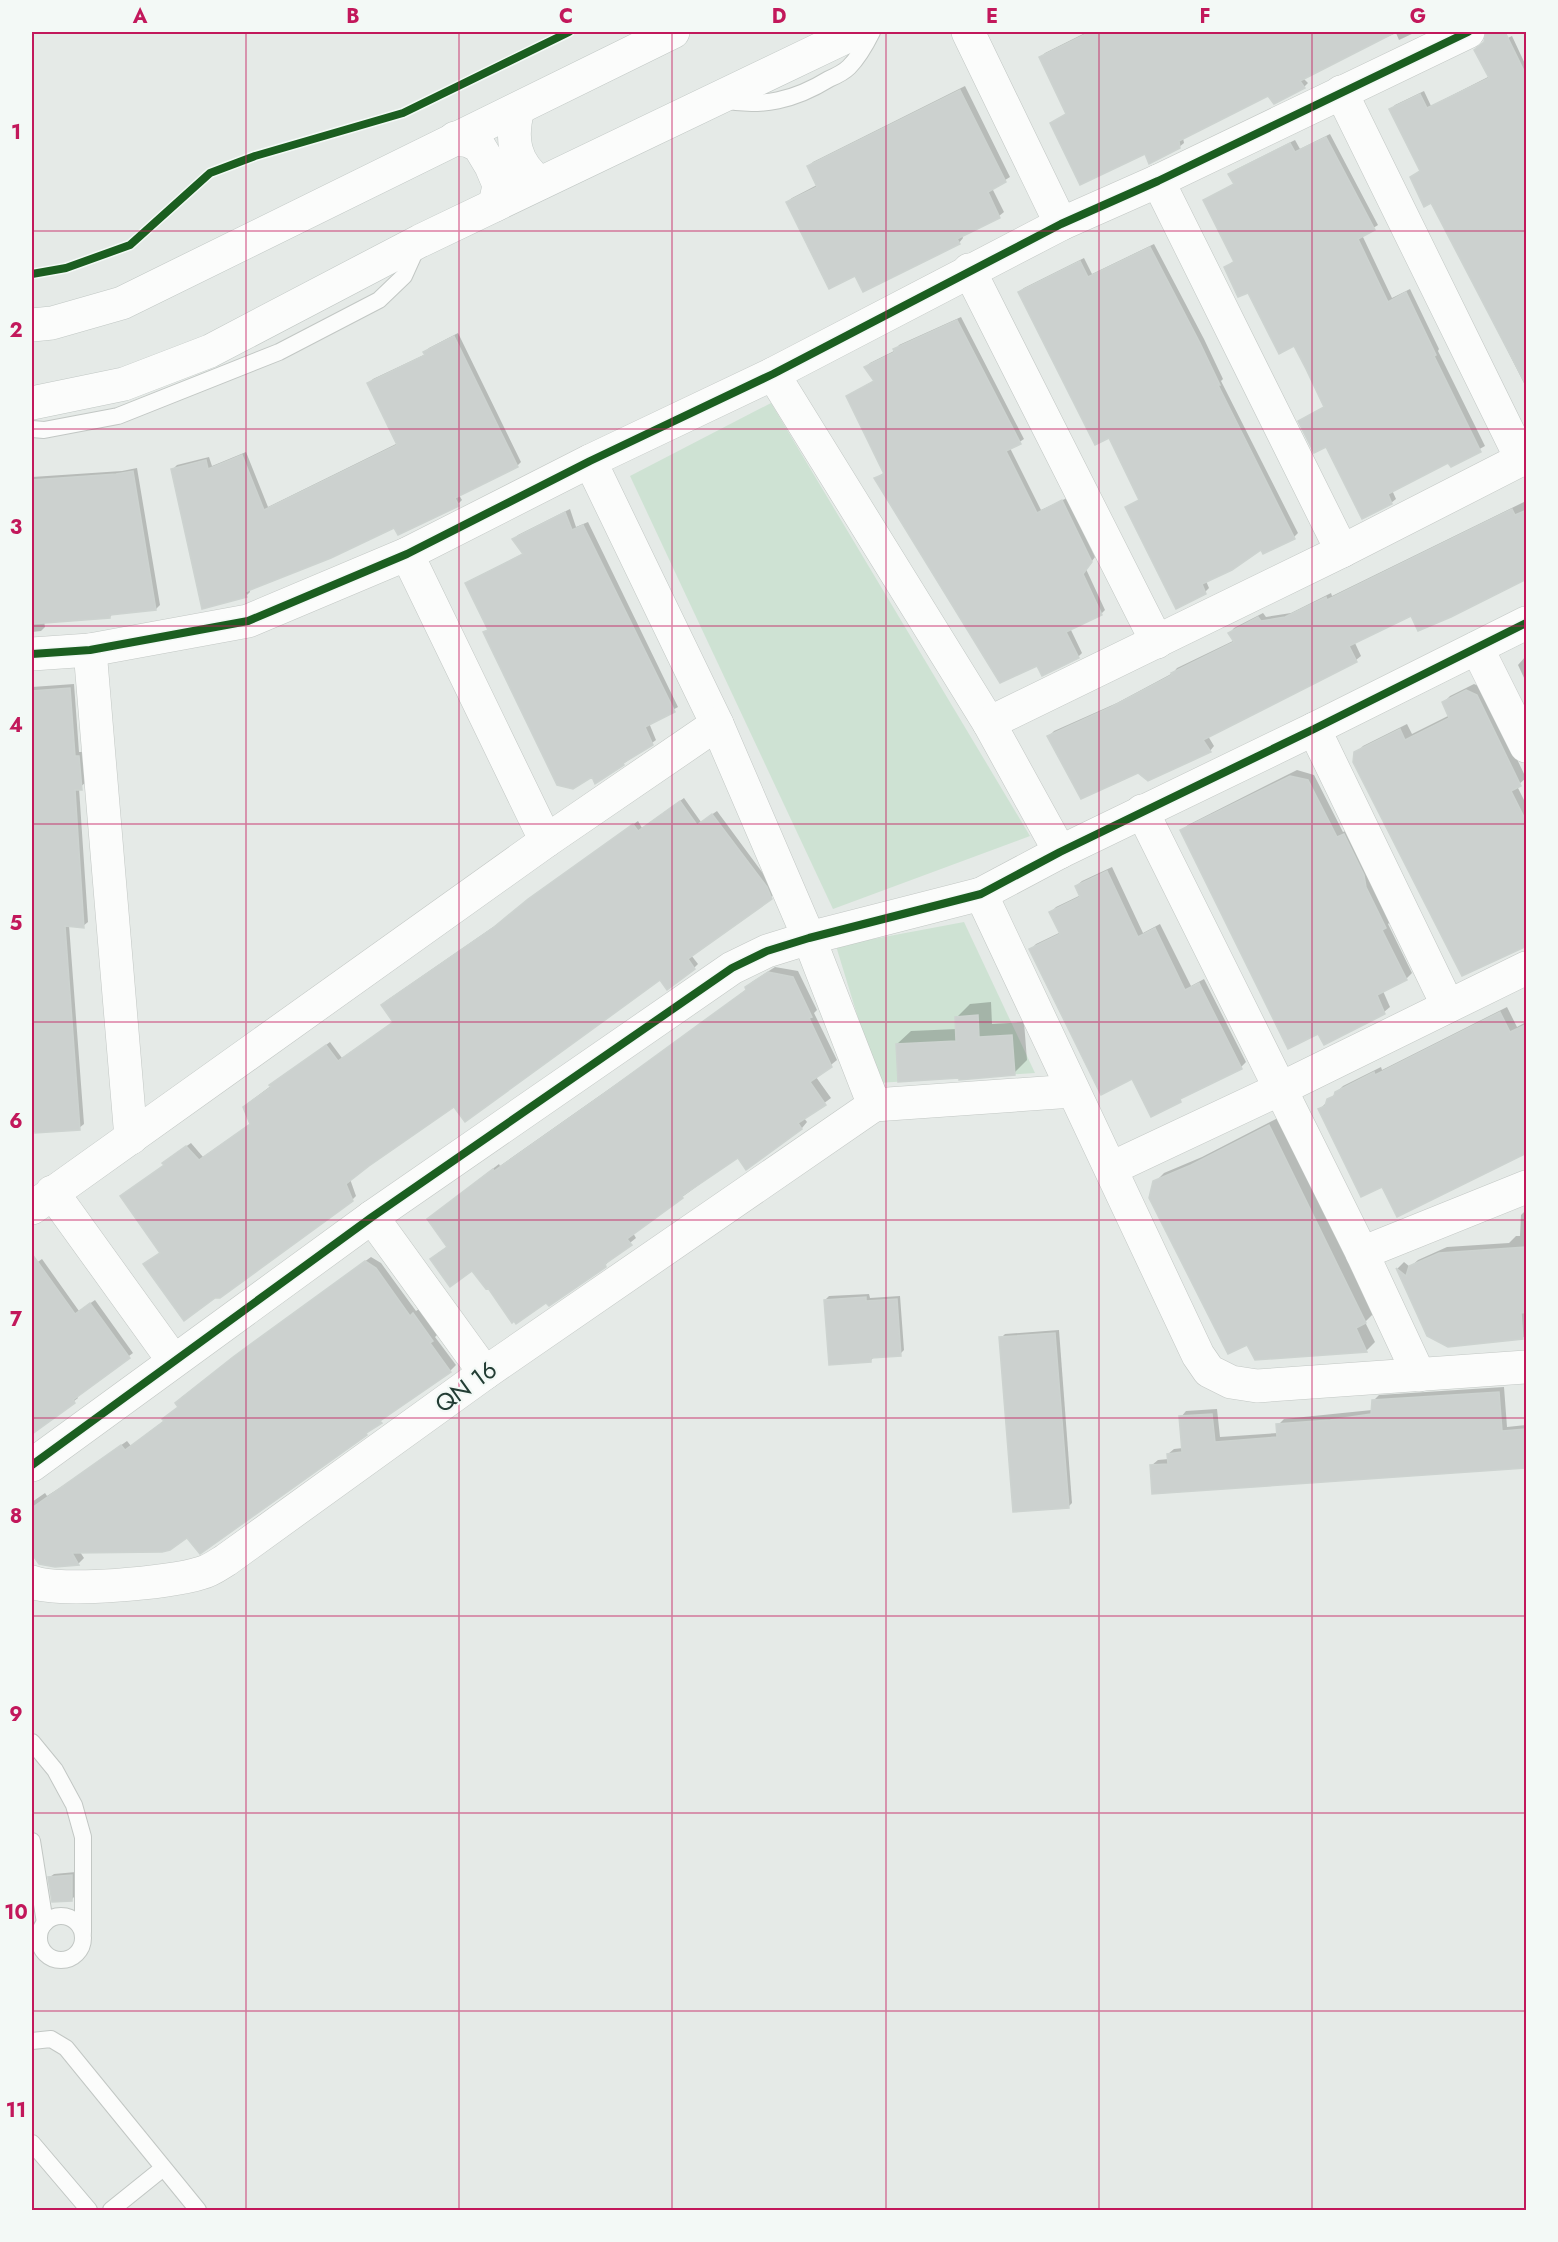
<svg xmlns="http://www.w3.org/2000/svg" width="1558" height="2242" viewBox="0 0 1558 2242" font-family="Jost,sans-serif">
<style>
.green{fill:#cee2d3}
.shadow{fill:#0003}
.building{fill:#ccd1cf;stroke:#cdd3d0;stroke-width:1.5}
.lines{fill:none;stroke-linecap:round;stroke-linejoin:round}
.lane-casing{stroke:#c2c7c4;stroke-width:18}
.street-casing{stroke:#c2c7c4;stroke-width:34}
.secondary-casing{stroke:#c0c7c4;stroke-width:34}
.lane{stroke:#fbfcfb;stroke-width:16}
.street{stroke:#fbfcfb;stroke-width:33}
.secondary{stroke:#fbfcfb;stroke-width:33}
.cycleway-casing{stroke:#f3f9f6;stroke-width:11}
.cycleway{stroke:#1b5e20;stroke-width:8}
.grid{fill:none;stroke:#c2185b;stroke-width:1.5;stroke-opacity:0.55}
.labels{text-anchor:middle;stroke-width:4.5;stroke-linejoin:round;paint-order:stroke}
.street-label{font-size:24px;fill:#233d34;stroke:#f3f9f6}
.neatline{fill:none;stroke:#c2185b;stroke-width:2}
.grid-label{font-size:20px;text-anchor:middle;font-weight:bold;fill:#c2185b}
</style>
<rect width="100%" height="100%" fill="#e5eae7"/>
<g class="green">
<path d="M771 403 1030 836 833 909 630 476Z"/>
<path d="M964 922 1035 1073 878 1083 836 946Z"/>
</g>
<g class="shadow">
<path d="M1087 32H1416L1399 40 1396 33 1361 48 1303 78 1308 83 1304 87 1269 94 1183 138 1184 143 1179 147 1146 152 1052 124 1068 113 1041 57 1045 53Z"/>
<path d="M1512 36 1526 66V387L1432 201 1412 177 1421 170 1391 109 1395 105 1424 91 1431 106 1490 76 1491 46Z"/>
<path d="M965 86 1010 177 992 188 1004 212 999 216 962 235 963 238 959 243 856 274 787 202 792 198 817 185 808 167 813 162Z"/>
<path d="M1330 134 1378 225 1362 235 1392 298 1410 289 1439 349 1438 351 1485 446 1451 465 1448 461 1392 490 1396 499 1391 503 1300 421 1325 406 1295 344 1226 267 1235 260 1205 200 1235 183 1230 174 1235 170 1295 140 1300 149Z"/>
<path d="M1154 244 1204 339 1223 379 1221 381 1298 533 1294 537 1261 547 1206 581 1209 588 1205 592 1127 507 1140 499 1110 436 1019 292 1024 288 1084 258 1092 274Z"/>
<path d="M961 317 1024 439 1010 448 1041 510 1067 498 1095 557 1086 569 1105 610 1101 614 1070 628 1082 653 1078 657 1037 664 876 478 885 472 847 396 875 380 866 367 870 363 896 350 899 345Z"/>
<path d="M458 333 521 462 517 466 459 495 462 500 458 504 395 526 249 588 250 592 246 596 173 469 177 465 209 457 212 466 246 452 268 507 398 443 369 383 373 379 426 354 425 352 429 348Z"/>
<path d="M137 468 160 605 156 609 113 613 110 617 44 621 45 627 41 631 32 632V477L122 471Z"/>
<path d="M1526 501V579L1412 614 1355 643 1361 656 1356 660 1208 736 1214 746 1210 751 1138 772 1049 736 1054 731 1117 703 1173 673 1177 668 1235 640 1230 633 1234 628 1263 613 1266 617 1291 613 1331 593 1332 596Z"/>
<path d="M570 509 576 527 588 522 678 707 649 723 656 740 623 764 485 632 489 629 467 584 471 580 524 553 514 539 518 535Z"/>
<path d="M1526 656V682L1518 665Z"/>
<path d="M74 684 79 752H83L85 783 79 788 88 922 83 926 69 925 84 1124 79 1128 32 1132V687Z"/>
<path d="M1474 684 1483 688 1526 778 1517 786 1526 804V944L1356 753 1363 746 1407 724 1412 734 1450 715 1443 703 1450 696Z"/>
<path d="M1297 770 1314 775 1343 832 1350 829 1391 921 1388 924 1412 973 1406 979 1383 991 1390 1007 1384 1012 1182 831 1188 825Z"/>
<path d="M684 798 701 822 717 811 770 883 775 894 691 955 698 964 694 968 667 988 660 978 454 1105 350 1179 356 1196 352 1200 149 1261 161 1252 165 1165 168 1159 191 1143 203 1157 252 1123 244 1107 248 1103 330 1042 342 1058 395 1021 383 1005 386 1001 499 923 534 896 638 821 642 828Z"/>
<path d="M1112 867 1143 933 1160 924 1191 986 1204 979 1246 1062 1241 1067 1185 1095 1180 1100 1133 1077 1031 949 1036 944 1061 932 1051 912 1056 907 1081 895 1076 886 1082 881Z"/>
<path d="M775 967 798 971 817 1010 814 1013 837 1060 816 1077 831 1098 804 1118 807 1122 802 1128 747 1168 738 1156 633 1233 636 1238 610 1259 605 1266 547 1301 488 1286 472 1269 437 1254 448 1246 434 1214 499 1164 500 1166 683 1037 747 989 752 982Z"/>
<path d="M991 1002 992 1024 1024 1022 1027 1060 1014 1073 897 1044 911 1031 957 1029 956 1018 970 1004Z"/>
<path d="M1507 1007 1517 1027 1526 1022V1151L1383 1185 1320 1109 1343 1086 1381 1067 1382 1070Z"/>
<path d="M1278 1118 1374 1313 1365 1322 1375 1342 1366 1351 1248 1343 1155 1182 1164 1173 1202 1157Z"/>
<path d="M1526 1210V1337L1490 1340 1429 1334 1397 1269 1404 1262 1410 1267 1418 1260 1447 1247 1509 1243 1516 1236H1520L1521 1215Z"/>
<path d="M371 1257 381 1263 416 1311 419 1309 438 1334 435 1337 456 1365 450 1371 386 1416 366 1434 187 1536 80 1552 84 1558 79 1563 49 1565 39 1563 32 1552V1502L45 1493 47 1496 69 1482 127 1441 131 1446 165 1420 180 1407 177 1403 182 1397 240 1352Z"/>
<path d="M42 1259 79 1311 95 1300 133 1353 76 1395 78 1398 74 1401 32 1431V1266Z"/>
<path d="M869 1294 870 1298 900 1296 904 1350 900 1354 875 1356 870 1361 825 1300 829 1296Z"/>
<path d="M1059 1330 1072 1503 1068 1507 1001 1338 1005 1334Z"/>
<path d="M1504 1387 1507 1427 1526 1425V1467L1152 1465 1158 1460 1169 1459 1168 1454 1174 1449 1183 1448 1181 1417 1186 1411 1217 1409 1220 1437 1278 1433V1425L1284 1419 1372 1410 1373 1401 1379 1395Z"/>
<path d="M76 1872V1895L72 1899 50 1877 54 1874Z"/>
</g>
<g class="building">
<path d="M1090 32H1396L1300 81 1305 88 1274 104 1268 96 1179 141 1180 148 1149 164 1145 154 1080 185 1050 123 1066 114 1039 57Z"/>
<path d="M1486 32H1505L1527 77V387L1431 203 1424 207 1410 177 1420 171 1389 109 1420 94 1427 108 1489 78 1474 50 1484 42Z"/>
<path d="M960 90 1006 182 988 192 1000 218 957 239 960 244 863 292 855 276 829 289 786 202 817 187 807 166Z"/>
<path d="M1326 137 1375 230 1358 239 1388 302 1406 292 1436 355 1434 356 1481 452 1451 467 1448 463 1388 494 1392 504 1362 519 1326 447 1314 453 1298 421 1324 407 1306 369 1294 346 1279 354 1248 293 1238 297 1224 267 1234 262 1203 200 1234 184 1228 174 1290 143 1295 152Z"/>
<path d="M1150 247 1200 343 1220 385H1218L1295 539 1263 554 1261 550 1232 570 1202 584 1206 594 1176 609 1125 507 1139 500 1109 438 1095 445 1018 292 1080 261 1088 277Z"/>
<path d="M957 320 1021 444 1006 451 1037 513 1062 500 1092 562 1083 574 1102 615 1066 632 1079 658 1042 676 1037 666 1000 683 874 478 884 474 846 396 874 381 864 367 895 352 893 349Z"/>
<path d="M454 336 518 467 455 498 459 506 398 535 394 528 331 558 245 592 247 597 202 609 171 469 206 460 208 469 242 455 264 510 397 445 367 383 425 355 423 352Z"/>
<path d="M133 471 156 610 110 615V618L32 624V480L116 474Z"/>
<path d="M1512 509 1515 515 1527 510V579L1451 617 1418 631 1411 616 1349 646 1357 662 1203 740 1211 752 1148 781 1138 773 1081 799 1047 736 1111 707 1172 675 1171 673 1234 642 1228 633 1258 617 1261 621 1285 617 1326 597 1327 600Z"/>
<path d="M565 512 572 530 583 525 675 712 645 727 653 745 623 763 624 765 595 784 592 777 573 789 557 785 483 632 488 630 465 583 523 554 512 539Z"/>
<path d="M70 688 75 756H79L82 790H75L84 928 65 926 80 1130 35 1133 32 1104V691Z"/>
<path d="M1466 690 1477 695 1521 786 1511 791 1527 823V946L1462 976 1353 762 1354 752 1400 729 1405 740 1449 718 1442 702Z"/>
<path d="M1290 776 1308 780 1337 837 1344 834 1364 875 1366 887 1386 928 1382 930 1407 980 1377 995 1385 1014 1324 1045 1318 1034 1288 1049 1180 830Z"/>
<path d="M680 801 697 825 712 814 767 887 772 899 688 959 695 969 667 990 660 980 465 1122 454 1107 369 1166 346 1184 353 1201 220 1298H215L184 1321 143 1264 160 1253 120 1196 164 1165 162 1163 186 1146 199 1160 250 1124 243 1107 271 1087 269 1085 326 1045 338 1061 393 1022 381 1005 494 927 528 899 633 824 638 831Z"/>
<path d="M1107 871 1138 937 1155 928 1185 990 1199 983 1242 1069 1180 1099 1181 1102 1151 1117 1132 1079 1101 1095 1029 949 1060 934 1049 912 1080 897 1075 886Z"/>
<path d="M768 972 793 977 812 1017 809 1018 832 1067 810 1082 826 1105 798 1123 802 1129 746 1170 738 1158 682 1196 683 1198 627 1239 632 1245 605 1264 606 1267 549 1306 546 1303 516 1324 514 1321 512 1323 488 1288 486 1289 472 1271 450 1287 430 1259 447 1247 427 1219 493 1169 494 1171 606 1092 746 990 745 987Z"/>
<path d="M1500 1012 1510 1032 1527 1024V1153L1397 1217 1382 1187 1361 1197 1318 1109 1325 1106 1327 1099 1334 1096 1335 1092 1374 1072 1375 1075Z"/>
<path d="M978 1015 979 1037 1012 1035 1015 1075 959 1080V1078L898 1082 896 1044 956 1041 955 1017Z"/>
<path d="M1269 1125 1366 1323 1356 1328 1367 1352 1255 1360 1247 1345 1228 1354 1149 1198 1153 1181 1191 1165Z"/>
<path d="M1527 1247V1312L1521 1313 1523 1339 1448 1347 1427 1336 1396 1268 1406 1276 1409 1266 1439 1253Z"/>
<path d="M32 1254 75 1314 90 1303 130 1358 73 1400 75 1403 32 1434Z"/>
<path d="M365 1261 376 1268 410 1316 413 1313 433 1341 430 1343 451 1372 380 1421 382 1423 366 1433 367 1435 200 1554 187 1538 170 1550 162 1552 72 1553 79 1565 55 1567 39 1564 32 1554V1508L121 1445 125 1450 164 1421 162 1419 178 1407 175 1403 233 1357Z"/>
<path d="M866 1297V1301L897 1299 901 1356 871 1358V1362L829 1365 824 1300Z"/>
<path d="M1055 1333 1069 1508 1013 1512 999 1337Z"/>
<path d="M1499 1392 1502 1431 1527 1429V1468L1152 1494 1150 1465 1168 1464 1167 1454 1182 1452 1179 1416 1212 1414 1215 1442 1277 1437 1276 1424 1330 1420 1371 1414 1372 1400Z"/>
<path d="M72 1875V1901L52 1902 48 1877Z"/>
</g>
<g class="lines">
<defs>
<g id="lane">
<path d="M722 100C762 108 795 100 829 79 836 76 844 72 849 67 859 57 866 44 872 32"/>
<path d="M32 429 44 430 118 416 279 352 379 300 404 276 418 245"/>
<path d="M32 1742 55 1770 74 1805 83 1837V1932"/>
<path d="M32 1841 45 1923"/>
<circle cx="61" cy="1938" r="22"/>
<path d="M32 2041 51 2039 66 2048 198 2210"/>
<path d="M32 2143 89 2210"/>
<path d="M111 2210 162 2169"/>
</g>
<g id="street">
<path d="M968 32 1061 224"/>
<path d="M1341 92 1522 460"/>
<path d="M1158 181 1342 551"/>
<path d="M969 270 1157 642"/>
<path d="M773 374 989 723 1060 852"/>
<path d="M590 461 717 724 809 938 874 1105"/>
<path d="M407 554 546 841"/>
<path d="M1477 648 1526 746"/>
<path d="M90 650 131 1138"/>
<path d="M32 654 90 650 248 621 407 554 590 461 773 374 1061 224 1158 181 1468 32"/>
<path d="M989 723 1342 551 1526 457"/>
<path d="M1314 729 1448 1006"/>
<path d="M1142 811 1362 1253 1419 1375"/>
<path d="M981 894C1053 1048 1127 1201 1198 1355L1209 1371 1231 1382 1257 1386 1526 1367"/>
<path d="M874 1105 1073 1091"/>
<path d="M1112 1168 1280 1089 1526 968"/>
<path d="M52 1192 173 1360"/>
<path d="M32 1208 546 841 717 724"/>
<path d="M372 1217 485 1373"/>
<path d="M1362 1253 1526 1187"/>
<path d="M32 1465 372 1217 732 968 767 951 809 938 981 894 1060 852 1314 729 1526 623"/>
<path d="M32 1582C59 1593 172 1583 201 1573 210 1571 218 1565 226 1560L485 1373 874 1105"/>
</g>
<g id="secondary">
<path d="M518 109C510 139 514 163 540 183"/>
<path d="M455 138 469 141 479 146 491 166 499 185 495 205"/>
<path d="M32 325 52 323 122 303 673 32"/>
<path d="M32 403 124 384 210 351 420 241 856 32"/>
</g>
</defs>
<use href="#lane" class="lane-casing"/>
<use href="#street" class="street-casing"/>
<use href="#secondary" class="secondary-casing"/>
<use href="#lane" class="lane"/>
<use href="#street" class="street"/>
<use href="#secondary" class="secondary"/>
<defs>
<g id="cycleway">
<path d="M32 274 66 268 130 245 210 173 255 156 403 113 569 32"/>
<path d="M32 654 90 650 248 621 407 554 590 461 773 374 1061 224 1158 181 1468 32"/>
<path d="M32 1465 372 1217 732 968 767 951 809 938 981 894 1060 852 1314 729 1526 623"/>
</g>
</defs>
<use href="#cycleway" class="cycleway-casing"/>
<use href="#cycleway" class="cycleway"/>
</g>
<path class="grid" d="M246 32V2210M459 32V2210M672 32V2210M886 32V2210M1099 32V2210M1312 32V2210M32 231H1526M32 429H1526M32 626H1526M32 824H1526M32 1022H1526M32 1220H1526M32 1418H1526M32 1616H1526M32 1813H1526M32 2011H1526"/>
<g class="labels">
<g class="street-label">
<text transform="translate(466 1387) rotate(-36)" y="8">QN 16</text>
</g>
</g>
<rect width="1558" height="2242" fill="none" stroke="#f3f9f6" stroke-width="66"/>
<rect x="33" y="33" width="1492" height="2176" class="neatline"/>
<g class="grid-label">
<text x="140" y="23">A</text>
<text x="353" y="23">B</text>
<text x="566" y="23">C</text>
<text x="779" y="23">D</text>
<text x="992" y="23">E</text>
<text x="1205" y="23">F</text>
<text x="1418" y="23">G</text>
<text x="16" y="139">1</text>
<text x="16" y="337">2</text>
<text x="16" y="534">3</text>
<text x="16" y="732">4</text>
<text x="16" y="930">5</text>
<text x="16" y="1128">6</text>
<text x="16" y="1326">7</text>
<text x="16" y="1523">8</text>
<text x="16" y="1721">9</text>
<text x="16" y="1919">10</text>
<text x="16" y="2117">11</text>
</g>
</svg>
